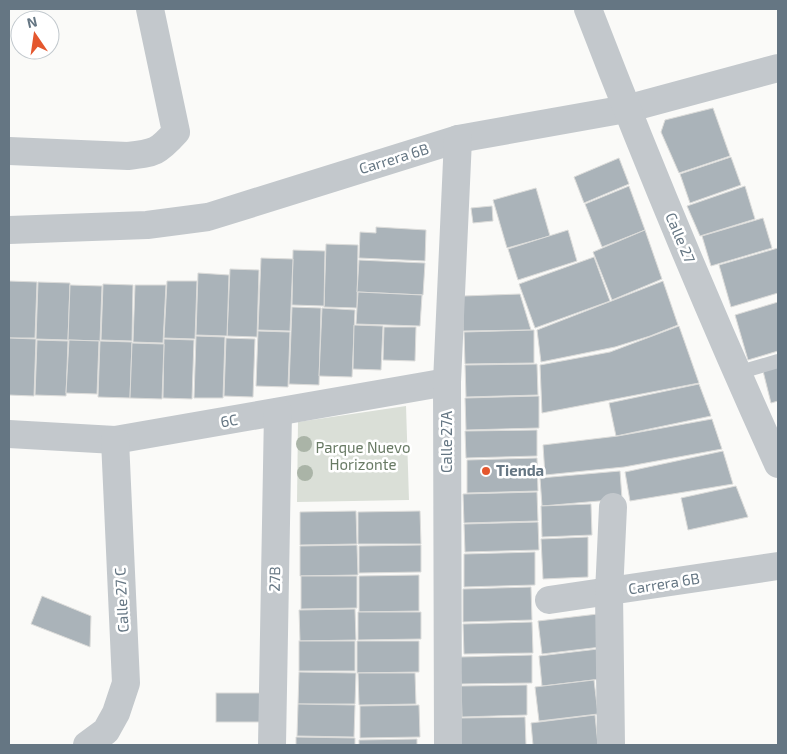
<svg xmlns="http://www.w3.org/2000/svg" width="787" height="754" viewBox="0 0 787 754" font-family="'Exo 2',sans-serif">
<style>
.green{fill:#dadfd7}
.building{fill:#aab3b9;stroke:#dcdcda}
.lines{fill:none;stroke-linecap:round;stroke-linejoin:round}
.service{stroke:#c3c8cc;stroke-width:14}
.minor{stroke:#c3c8cc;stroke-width:28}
.tertiary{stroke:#c3c8cc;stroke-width:28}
.tree{fill:#aab4a7}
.poi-dot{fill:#e4572e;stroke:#fff;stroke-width:2}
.labels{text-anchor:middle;stroke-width:5;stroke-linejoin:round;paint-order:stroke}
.street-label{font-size:15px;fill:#657683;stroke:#fff}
.park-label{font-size:15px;fill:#687a64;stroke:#fff}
.poi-label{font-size:15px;font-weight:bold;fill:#657683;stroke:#fff;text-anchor:start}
</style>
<rect width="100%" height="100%" fill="#fafaf8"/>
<path class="green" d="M406 406 409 500 297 502 298 422Z"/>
<g class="building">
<path d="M713 108 730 156 679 173 661 132 665 120Z"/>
<path d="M731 157 741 185 690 203 680 174Z"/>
<path d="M619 158 629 184 584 203 574 177Z"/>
<path d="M629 186 645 230 602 247 585 204Z"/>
<path d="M745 186 755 219 700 236 687 206Z"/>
<path d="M536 188 550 236 507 248 493 200Z"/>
<path d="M492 206 493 221 473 223 471 208Z"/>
<path d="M763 218 772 248 711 266 702 236Z"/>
<path d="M376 227 426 230 425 261 359 258 360 232 376 233Z"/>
<path d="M568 230 577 261 518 280 508 249Z"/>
<path d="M645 230 662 279 612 300 593 252Z"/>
<path d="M326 244 358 245 357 308 324 307Z"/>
<path d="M778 248V293L731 307 719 265Z"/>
<path d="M293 250 325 251 324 306 292 305Z"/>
<path d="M594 257 610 301 535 328 519 284Z"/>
<path d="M261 258 293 259 290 331 258 330Z"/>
<path d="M359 260 425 263 423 295 357 292Z"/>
<path d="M230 269 259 270 257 337 227 336Z"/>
<path d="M198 273 229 275 227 336 196 335Z"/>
<path d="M9 281 37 282 35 338H9Z"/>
<path d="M167 281H197L195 339 164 338Z"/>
<path d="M663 281 678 325 650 336 615 347 541 362 537 330Z"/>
<path d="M38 282 70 283 68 340 36 339Z"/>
<path d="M103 284 133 285 132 341 101 340Z"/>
<path d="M70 285 102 286 100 341 68 340Z"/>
<path d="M135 285H166L163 343 133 342Z"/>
<path d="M358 292 422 295 420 326 356 324Z"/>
<path d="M520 294 531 330 463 331V296Z"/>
<path d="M778 302V351L748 360 735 315Z"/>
<path d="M292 307 321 308 319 385 289 384Z"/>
<path d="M322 308 355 310 352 377 319 376Z"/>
<path d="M354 325 383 326 381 370 353 369Z"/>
<path d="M679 326 699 383 542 413 540 365 610 352Z"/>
<path d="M384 327H416L415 361 383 360Z"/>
<path d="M534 330V363L465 364 464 332Z"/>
<path d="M258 331 290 332 288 387 256 386Z"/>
<path d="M196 336 225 337 223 398H194Z"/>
<path d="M9 338 36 339 34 396 9 395Z"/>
<path d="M226 338 255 339 253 397 224 396Z"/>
<path d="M164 339 194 340 192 399 163 398Z"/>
<path d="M37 340 68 341 66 396 35 395Z"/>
<path d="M69 340 99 341 97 394 66 393Z"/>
<path d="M100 341 132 342 130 398 98 397Z"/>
<path d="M132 343 164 344 162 399 130 398Z"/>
<path d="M537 364 538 395 466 397 465 365Z"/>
<path d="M778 367V401L771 403 763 371Z"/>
<path d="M699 384 711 416 616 436 609 403Z"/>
<path d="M539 396V428L466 430 465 398Z"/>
<path d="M712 419 722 449 624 467 545 475 543 445 618 436Z"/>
<path d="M537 430V456L466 458 465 431Z"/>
<path d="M723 451 733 484 630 501 625 472Z"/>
<path d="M537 458 538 491 467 493V460Z"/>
<path d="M620 471 622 499 542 506 540 478Z"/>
<path d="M736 486 748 517 688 530 681 498Z"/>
<path d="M537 492 538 521 464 523 463 494Z"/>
<path d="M591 504 592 535 542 537 541 506Z"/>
<path d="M356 511 357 544 300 545V512Z"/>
<path d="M420 511 421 544H358V512Z"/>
<path d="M538 522 539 550 465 552 464 524Z"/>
<path d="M588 537V577L543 579 541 539Z"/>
<path d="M357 545 358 575 300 576V546Z"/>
<path d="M421 545V572L359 573V546Z"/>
<path d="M535 552V585L464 587V554Z"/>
<path d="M419 575V611L359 612V576Z"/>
<path d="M301 576H357V608L301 609Z"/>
<path d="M531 587 532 620 463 622V589Z"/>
<path d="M42 596 91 616 90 647 31 624Z"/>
<path d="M355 609 356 640 300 641 299 610Z"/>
<path d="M358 612H421V639L358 640Z"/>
<path d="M598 614 601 647 542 654 538 621Z"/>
<path d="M532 622 533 653 464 654 463 624Z"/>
<rect x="299" y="641" width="56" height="30"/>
<path d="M357 641H419V672L357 673Z"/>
<path d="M598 649 601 679 542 686 539 656Z"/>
<path d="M532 655V683L461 684 460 657Z"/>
<path d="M299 672 356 673 355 704H298Z"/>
<path d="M358 673H415L416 704 359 705Z"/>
<path d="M594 680 598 714 539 721 535 687Z"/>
<path d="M527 685V715L462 717 461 686Z"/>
<rect x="216" y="693" width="53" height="29"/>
<path d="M298 704 355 705 354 737 297 736Z"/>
<path d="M419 705 420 737 360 738V706Z"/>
<path d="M595 715 598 745H533L531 723Z"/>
<path d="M525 717 526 745H461L460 718Z"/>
<path d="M296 737 355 738V745H296Z"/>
<path d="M417 739V745H359V740Z"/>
</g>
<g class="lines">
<path class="service" d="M737 373 778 361"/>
<g class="minor">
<path d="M9 151 128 156C155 153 158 152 176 132L150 9"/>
<path d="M9 230 147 225 208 217 458 139 626 109 778 68"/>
<path d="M9 434 115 440 447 382"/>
<path d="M549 600 778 566"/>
<path d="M87 745 106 731 116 713 126 683 115 440"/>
<path d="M272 745 278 412"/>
<path d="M448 745 447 382 458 139"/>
<path d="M611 745 609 593 613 507"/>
</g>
<path class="tertiary" d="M588 9C647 162 710 314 778 464"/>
</g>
<g class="tree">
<circle cx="304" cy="444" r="8"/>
<circle cx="305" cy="473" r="8"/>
</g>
<circle class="poi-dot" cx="486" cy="471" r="5"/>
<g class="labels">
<g class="street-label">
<text transform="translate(394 159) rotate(-17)" y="5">Carrera 6B</text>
<text transform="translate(680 238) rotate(67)" y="5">Calle 27</text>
<text transform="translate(229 421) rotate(-10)" y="5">6C</text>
<text transform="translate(447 442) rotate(-90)" y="5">Calle 27A</text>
<text transform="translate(275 579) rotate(-89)" y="5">27B</text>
<text transform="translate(664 584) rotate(-9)" y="5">Carrera 6B</text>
<text transform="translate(122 600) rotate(-93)" y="5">Calle 27 C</text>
</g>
<g class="park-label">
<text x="363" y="453">Parque Nuevo<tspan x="363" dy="17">Horizonte</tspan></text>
</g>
<g class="poi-label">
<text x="496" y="476">Tienda</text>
</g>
</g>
<rect width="787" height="754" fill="none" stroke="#657683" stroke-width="20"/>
<g transform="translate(35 35) rotate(347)"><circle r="24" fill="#ffffff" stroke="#c1c8cd"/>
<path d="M0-4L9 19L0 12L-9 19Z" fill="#e4572e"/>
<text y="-8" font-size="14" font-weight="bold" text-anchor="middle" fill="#657683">N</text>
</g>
</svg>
